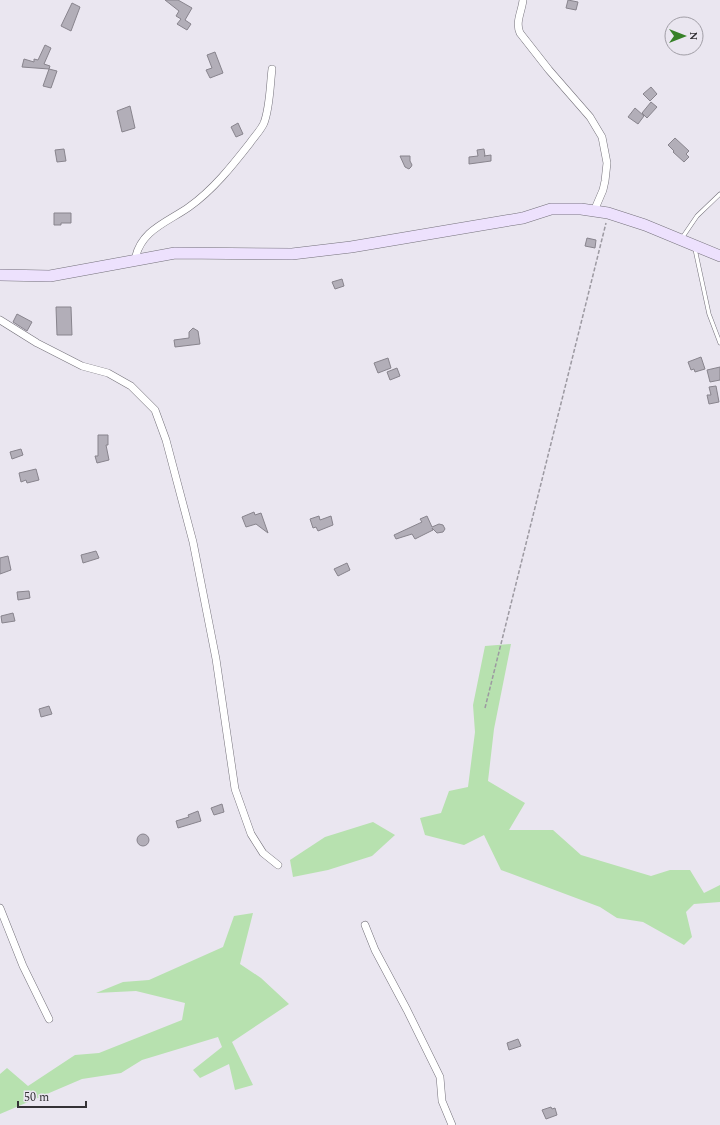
<svg xmlns="http://www.w3.org/2000/svg" width="720" height="1125" viewBox="0 0 720 1125" font-family="Spectral,serif">
<style>
.green{fill:#b7e1af}
.building{fill:#b2aeb8;stroke:#88848d}
.lines{fill:none;stroke-linecap:round;stroke-linejoin:round}
.lane-casing{stroke:#74717a;stroke-width:4.5}
.street-casing{stroke:#74717a;stroke-width:8}
.secondary-casing{stroke:#74717a;stroke-width:12}
.path{stroke:#9c99a1;stroke-width:1.5;stroke-dasharray:4 2;stroke-linecap:butt}
.lane{stroke:#fff;stroke-width:3.5}
.street{stroke:#fff;stroke-width:7}
.secondary{stroke:#ede1fd;stroke-width:11}
</style>
<rect width="100%" height="100%" fill="#eae6f0"/>
<g class="green">
<path d="M511 644 494 729 488 781 525 803 509 830H553L581 855 651 876 670 870H690L704 893 720 885V902L694 904 686 912 692 937 684 945 643 922 617 918 600 907 501 870 484 835 464 845 425 835 420 818 441 813 449 791 468 787 475 732 473 705 485 646Z"/>
<path d="M373 822 395 835 372 856 328 870 293 877 290 860 325 837Z"/>
<path d="M253 913 240 964 261 978 289 1004 232 1042 253 1085 235 1090 229 1064 200 1078 193 1070 222 1047 218 1037 142 1060 121 1073 82 1079 0 1114V1074L7 1068 28 1086 75 1055 99 1053 182 1020 185 1003 136 991 96 993 123 982 149 980 223 947 234 916Z"/>
</g>
<g class="building">
<path d="M165 0H178L192 8 185 20 191 24 187 30 177 24 181 19 176 16 179 11Z"/>
<path d="M568 0 578 2 576 10 566 8Z"/>
<path d="M72 3 80 7 71 31 61 26Z"/>
<path d="M45 45 51 48 44 64 50 66 49 69 57 71 51 88 43 86 49 69 22 67 24 59 34 62V59L38 60Z"/>
<path d="M215 52 223 73 210 78 206 70 212 68 207 55Z"/>
<path d="M651 87 657 94 650 101 643 94Z"/>
<path d="M651 102 657 107 647 118 642 113Z"/>
<path d="M130 106 135 128 122 132 117 111Z"/>
<path d="M635 108 644 116 638 124 628 117Z"/>
<path d="M238 123 243 134 236 137 231 127Z"/>
<path d="M675 138 689 151 686 154 689 157 684 162 673 152 674 151 668 145Z"/>
<path d="M64 149 66 161 57 162 55 150Z"/>
<path d="M484 149 485 156H484L491 155V161L469 164V157L478 156 477 150Z"/>
<path d="M400 156H410V161L412 165 411 167 409 169 405 167Z"/>
<path d="M54 213H71V223H61V225H54Z"/>
<path d="M587 238 596 240 595 248 585 246Z"/>
<path d="M342 279 344 286 335 289 332 282Z"/>
<path d="M56 307H71L72 335H57Z"/>
<path d="M17 314 32 322 27 331 13 322Z"/>
<path d="M193 328 198 331 200 344 175 347 174 340 189 338V332Z"/>
<path d="M701 357 705 369 695 372 694 369 691 370 688 362Z"/>
<path d="M388 358 391 368 378 373 374 363Z"/>
<path d="M720 367V380L710 382 707 370Z"/>
<path d="M397 368 400 376 390 380 387 372Z"/>
<path d="M716 386 719 402 709 404 707 395H711L709 387Z"/>
<path d="M98 435H108V445H106L109 460 97 463 95 456H98Z"/>
<path d="M21 449 23 455 12 459 10 452Z"/>
<path d="M36 469 39 480 27 483 26 480 21 482 19 473Z"/>
<path d="M254 512 255 515 261 513 268 533 256 524 246 527 242 517Z"/>
<path d="M319 516 320 520 331 516 333 525 318 531 316 527 313 528 310 519Z"/>
<path d="M427 516 432 527 439 524 443 525 445 529 443 532 437 533 432 528 433 530 415 539 412 534 396 539 394 535 422 522 420 519Z"/>
<path d="M96 551 99 558 83 563 81 555Z"/>
<path d="M8 556 11 570 0 574V558Z"/>
<path d="M347 563 350 570 338 576 334 569Z"/>
<path d="M29 591 30 598 18 600 17 592Z"/>
<path d="M13 613 15 621 2 623 1 616Z"/>
<path d="M49 706 52 714 41 717 39 709Z"/>
<path d="M222 804 224 812 214 815 211 808Z"/>
<path d="M198 811 201 821 178 828 176 821 189 817 188 815Z"/>
<circle cx="143" cy="840" r="6"/>
<path d="M518 1039 521 1046 509 1050 507 1043Z"/>
<path d="M551 1107 552 1109 555 1108 557 1115 546 1119 542 1110Z"/>
</g>
<g class="lines">
<defs>
<g id="lane">
<path d="M682 238 697 216 720 194"/>
<path d="M695 249 709 314 720 343"/>
</g>
<g id="street">
<path d="M523 0C522 11 515 22 520 33L549 70 590 117 602 137 607 163 605 181 603 190 594 211"/>
<path d="M135 260C140 230 168 222 189 207 213 190 232 166 250 143 254 137 261 130 264 123 270 107 270 85 272 69"/>
<path d="M0 320 37 343 82 366 108 373 131 386 155 410 166 440 193 542 216 659 235 789 251 834 263 853 278 865"/>
<path d="M0 908 23 966 49 1019"/>
<path d="M365 925 375 950 407 1010 440 1077 442 1101 452 1125"/>
</g>
<path id="secondary" d="M0 275 50 276 175 253 292 254 351 247 523 218 551 209H581L608 213 645 225 720 256"/>
</defs>
<use href="#lane" class="lane-casing"/>
<use href="#street" class="street-casing"/>
<use href="#secondary" class="secondary-casing"/>
<path class="path" d="M485 708 606 223"/>
<use href="#lane" class="lane"/>
<use href="#street" class="street"/>
<use href="#secondary" class="secondary"/>
</g>
<g transform="translate(684 36) rotate(90)"><circle r="19" fill="#eae6f0" stroke="#a19ea6"/>
<path d="M0-3L7 15L0 10L-7 15Z" fill="#378128"/>
<text y="-6" font-size="11" font-weight="bold" text-anchor="middle" fill="#343236">N</text>
</g>
<path d="M18 1101v6h68v-6" fill="none" stroke="#343236" stroke-width="2"/>
<text x="24" y="1101" font-size="12" fill="#343236" stroke="#eae6f0" stroke-width="3" paint-order="stroke">50 m</text>
</svg>
